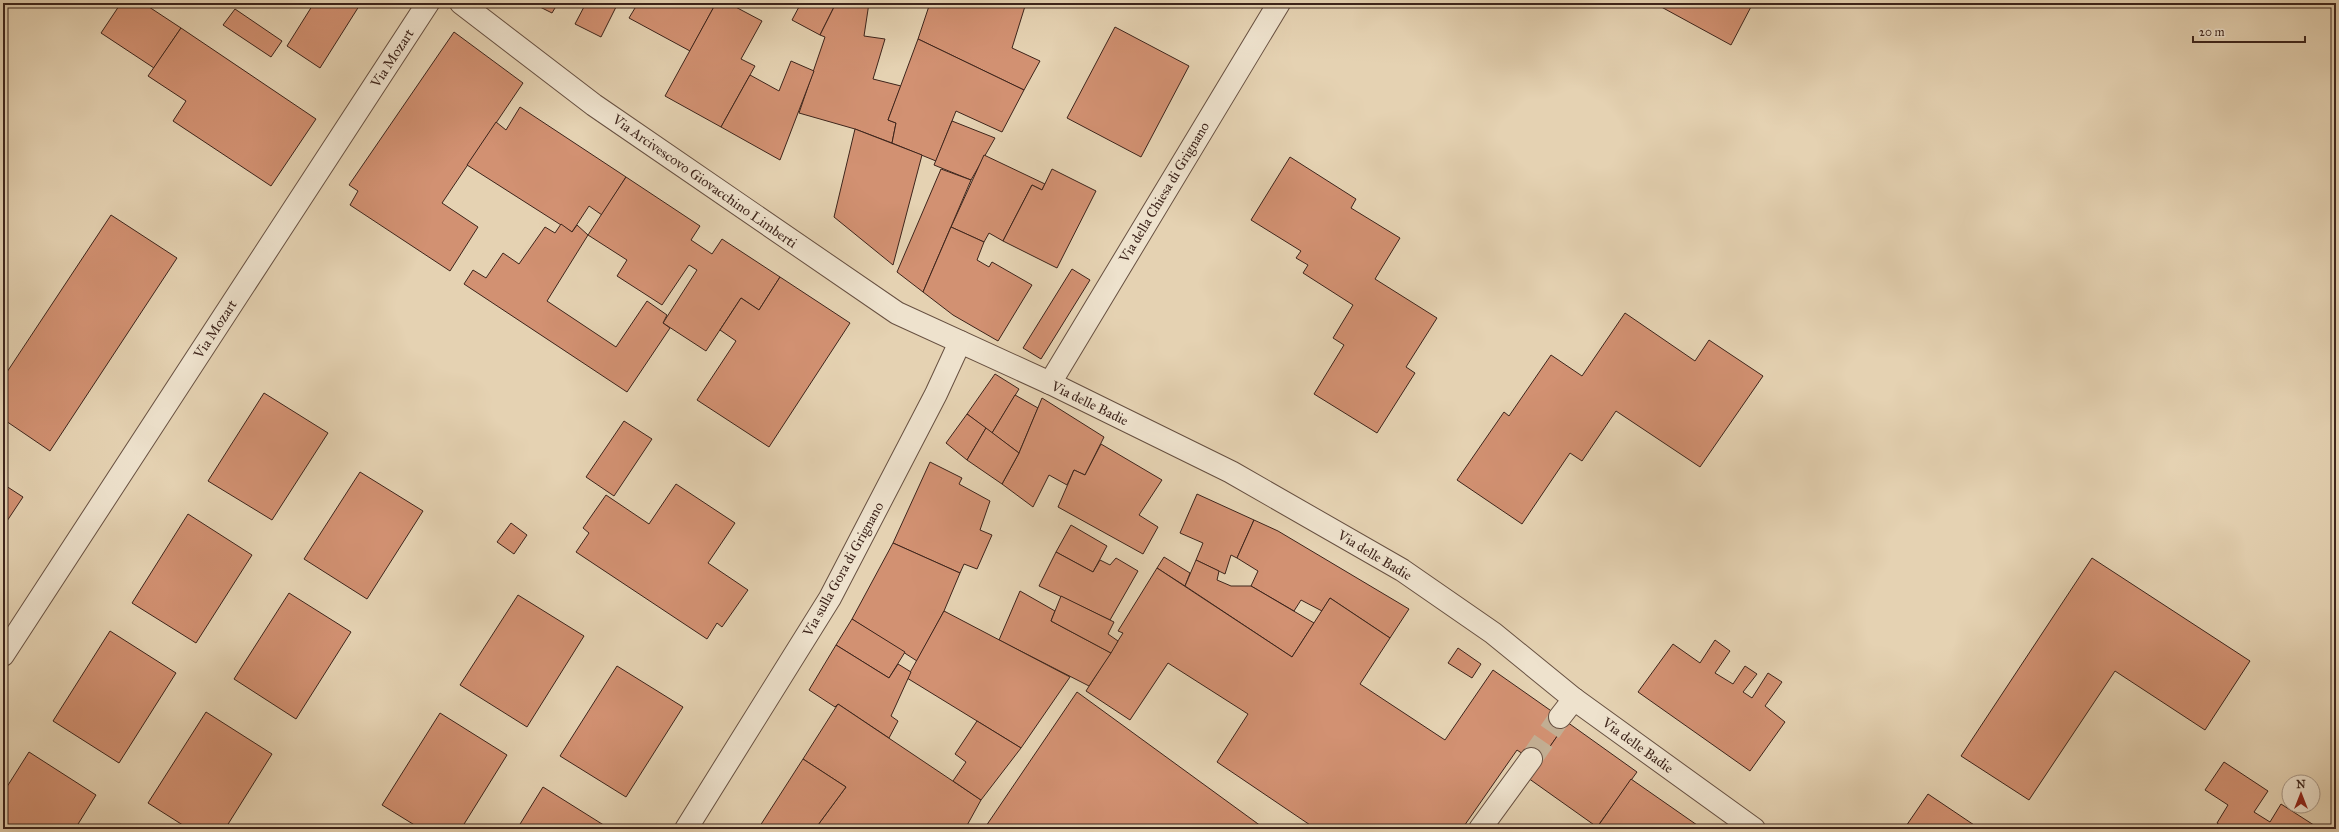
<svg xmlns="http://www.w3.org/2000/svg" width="2339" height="832" viewBox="0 0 2339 832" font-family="'IM FELL Great Primer',serif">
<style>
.building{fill:#d29172;stroke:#3d241b}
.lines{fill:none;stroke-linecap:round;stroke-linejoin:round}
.street-tunnel{stroke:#c3af94;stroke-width:22;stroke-dasharray:22 11;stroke-linecap:butt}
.street-casing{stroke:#675041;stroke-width:24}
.street{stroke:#eee2cd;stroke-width:22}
.labels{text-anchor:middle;stroke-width:3;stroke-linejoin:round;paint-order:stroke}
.street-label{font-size:14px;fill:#3d241b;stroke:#eee2cd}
</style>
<rect width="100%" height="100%" fill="#e5d2b2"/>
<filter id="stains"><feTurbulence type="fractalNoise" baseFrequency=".005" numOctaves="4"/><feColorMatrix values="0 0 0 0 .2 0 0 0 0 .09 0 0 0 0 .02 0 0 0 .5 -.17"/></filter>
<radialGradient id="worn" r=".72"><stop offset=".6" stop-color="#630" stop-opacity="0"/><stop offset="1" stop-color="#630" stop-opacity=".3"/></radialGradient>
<g class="building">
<path d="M121 3H143L181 28 154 68 101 33Z"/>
<path d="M314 3H361L320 68 287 46Z"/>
<path d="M532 3H558L552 13Z"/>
<path d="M586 3H618L601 37 575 24Z"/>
<path d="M638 3H716L690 51 629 18Z"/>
<path d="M716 3H728L762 21 741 59 755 66 721 127 665 96Z"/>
<path d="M801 3H836L820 35 792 20Z"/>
<path d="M836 3H869L864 36 885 39 873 79 901 86 888 120 896 123 892 143 855 129 799 113 825 37 820 35Z"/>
<path d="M930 3H1026L1012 48 1040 61 1024 90 918 39Z"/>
<path d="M1654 3H1753L1731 45Z"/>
<path d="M235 9 282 41 271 57 223 25Z"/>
<path d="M1115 27 1189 66 1141 157 1067 118Z"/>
<path d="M181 28 316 119 271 186 173 121 186 101 148 76Z"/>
<path d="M454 32 523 83 442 203 478 227 450 271 350 205 358 191 349 185Z"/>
<path d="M918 39 1024 90 1002 132 956 111 936 161 892 143 896 123 888 120Z"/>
<path d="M791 61 814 71 780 160 721 127 750 75 779 91Z"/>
<path d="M520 107 626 177 602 215 589 206 572 232 467 165 496 122 506 130Z"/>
<path d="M952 121 995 138 971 180 934 165Z"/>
<path d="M855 129 922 155 893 265 834 217Z"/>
<path d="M984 155 1045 184 1042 190 1032 185 1003 241 989 233 984 242 951 227Z"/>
<path d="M1290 157 1356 199 1351 208 1400 238 1375 279 1437 318 1406 367 1415 373 1377 433 1314 394 1344 345 1333 338 1353 305 1303 273 1308 265 1296 258 1301 251 1251 220Z"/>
<path d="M941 169 971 180 923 292 897 272Z"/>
<path d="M1052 169 1096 191 1057 268 1003 241 1032 185 1042 190Z"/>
<path d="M626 177 700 226 691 240 712 254 722 239 780 277 759 310 741 298 706 351 663 323 697 270 689 265 662 305 617 276 627 260 588 235Z"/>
<path d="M111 215 177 258 50 451 3 419V378Z"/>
<path d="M561 224 572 232 577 225 588 235 547 301 616 347 647 301 667 315 663 323 670 328 627 392 464 284 473 270 486 278 503 253 519 264 545 227 555 233Z"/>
<path d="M951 227 984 242 977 260 989 267 992 262 1032 285 998 341 953 315 923 292Z"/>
<path d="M1072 269 1090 280 1041 359 1023 348Z"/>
<path d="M780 277 850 323 769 447 697 400 736 341 720 330 741 298 759 310Z"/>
<path d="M1625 313 1695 361 1709 340 1763 376 1700 467 1616 411 1582 461 1570 453 1522 524 1457 480 1504 412 1509 416 1551 355 1582 376Z"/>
<path d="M995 374 1019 389 992 433 967 414Z"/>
<path d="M264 393 328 433 272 520 208 481Z"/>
<path d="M1015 395 1038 408 1019 453 992 433Z"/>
<path d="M1042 398 1104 437 1085 475 1074 470 1067 485 1049 475 1033 507 1002 484 1019 453Z"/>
<path d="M967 414 986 428 967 460 946 443Z"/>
<path d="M624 421 652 439 614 496 586 477Z"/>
<path d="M986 428 1019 453 1002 484 967 460Z"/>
<path d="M1101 444 1162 480 1139 515 1158 527 1143 554 1058 507 1074 470 1085 475Z"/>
<path d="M930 462 962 478 959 484 990 501 980 530 992 535 977 569 964 564 960 573 893 543Z"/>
<path d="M360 472 423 511 367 599 304 559Z"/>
<path d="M3 484 23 497 3 527Z"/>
<path d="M676 484 735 523 708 563 748 590 722 627 717 623 707 639 576 552 589 533 583 528 606 495 649 524Z"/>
<path d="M1197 494 1254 520 1237 558 1231 555 1225 574 1196 560 1203 543 1180 533Z"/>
<path d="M188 514 252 555 196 643 132 603Z"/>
<path d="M1254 520 1278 531 1409 609 1390 638 1330 598 1322 611 1301 600 1294 611 1251 586 1258 571 1237 558Z"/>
<path d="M511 523 527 535 514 554 497 542Z"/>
<path d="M1071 525 1107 546 1093 572 1056 552Z"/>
<path d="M893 543 960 573 944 611 917 661 852 619Z"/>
<path d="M1056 552 1093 572 1100 560 1110 565 1116 558 1138 571 1110 620 1039 586Z"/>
<path d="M1164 557 1190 573 1185 586 1157 568Z"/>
<path d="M2092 558 2250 661 2205 730 2115 671 2029 800 1961 756Z"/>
<path d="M1196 560 1219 571 1217 580 1231 586H1251L1314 623 1292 657 1185 586Z"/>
<path d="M1157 568 1292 657 1330 598 1390 638 1360 684 1445 740 1493 670 1567 722 1538 764 1517 750 1462 829H1316L1217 762 1248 714 1168 663 1130 720 1086 691 1123 633 1118 631Z"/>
<path d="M1020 591 1055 611 1051 621 1111 653 1089 686 999 640Z"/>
<path d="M289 593 351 632 296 719 234 679Z"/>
<path d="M518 595 584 636 527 727 460 685Z"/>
<path d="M1061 596 1114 622 1108 634 1118 641 1111 653 1051 621Z"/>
<path d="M944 611 1070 677 1021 748 907 678Z"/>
<path d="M852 619 905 652 889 678 836 645Z"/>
<path d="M110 631 176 673 119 763 53 721Z"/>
<path d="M1715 640 1730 651 1715 673 1733 684 1745 666 1757 674 1743 692 1752 698 1768 673 1782 682 1765 706 1785 722 1750 771 1638 692 1673 644 1700 663Z"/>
<path d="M836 645 889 678 898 664 911 672 891 716 898 721 889 738 838 704 835 707 809 690Z"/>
<path d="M1458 648 1481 664 1472 678 1448 663Z"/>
<path d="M617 666 683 707 626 797 560 756Z"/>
<path d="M1077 692 1265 829H984Z"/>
<path d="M838 704 981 800 965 829H815L846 787 803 759Z"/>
<path d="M206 712 272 754 225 829H189L148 803Z"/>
<path d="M440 713 507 755 461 829H421L382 805Z"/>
<path d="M977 721 1021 748 981 800 953 781 966 762 955 754Z"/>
<path d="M1567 722 1637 772 1597 827 1528 778Z"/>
<path d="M29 752 96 795 75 829H3V793Z"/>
<path d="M803 759 846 787 815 829H758Z"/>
<path d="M2224 762 2268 791 2254 812 2270 822 2281 804 2320 829H2225L2217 823 2228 805 2205 790Z"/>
<path d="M1631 779 1697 825 1694 829H1596Z"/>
<path d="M543 787 610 829H517Z"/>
<path d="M1928 794 1980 829H1904Z"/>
</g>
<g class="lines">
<path class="street-tunnel" d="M1531 759 1560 717"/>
<defs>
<g id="street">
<path d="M461 3 594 105 897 313 1050 383 1231 472 1402 570 1493 633 1574 699 1754 829"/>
<path d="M1050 383 1279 3"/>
<path d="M3 655 428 3"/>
<path d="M1560 717 1574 699"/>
<path d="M686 829 830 598 936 394 960 342"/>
<path d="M1480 829 1531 759"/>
</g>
</defs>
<use href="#street" class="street-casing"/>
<use href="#street" class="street"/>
</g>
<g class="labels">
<g class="street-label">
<text transform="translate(392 58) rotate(-57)" y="5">Via Mozart</text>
<text transform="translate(705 181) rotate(35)" y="5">Via Arcivescovo Giovacchino Limberti</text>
<text transform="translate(1164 192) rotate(-59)" y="5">Via della Chiesa di Grignano</text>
<text transform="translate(215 329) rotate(-57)" y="5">Via Mozart</text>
<text transform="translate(1090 403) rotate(26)" y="5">Via delle Badie</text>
<text transform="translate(1375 555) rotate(31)" y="5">Via delle Badie</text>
<text transform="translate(843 569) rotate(-61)" y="5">Via sulla Gora di Grignano</text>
<text transform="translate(1638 745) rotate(36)" y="5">Via delle Badie</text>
</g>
</g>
<rect width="2339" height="832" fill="none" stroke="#e5d2b2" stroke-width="16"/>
<rect x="4" y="4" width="2331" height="824" fill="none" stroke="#3d241b" stroke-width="2"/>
<rect x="8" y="8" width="2323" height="816" fill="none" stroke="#3d241b"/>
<g transform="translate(2301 794)"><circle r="19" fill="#eee2cd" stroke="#a79686"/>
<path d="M0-3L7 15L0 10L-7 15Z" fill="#8f2418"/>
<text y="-6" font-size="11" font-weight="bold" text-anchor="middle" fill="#3d241b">N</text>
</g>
<path d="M2193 36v6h112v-6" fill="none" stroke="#3d241b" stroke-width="2"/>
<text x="2199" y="36" font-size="12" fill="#3d241b" stroke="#eee2cd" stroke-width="3" paint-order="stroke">20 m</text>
<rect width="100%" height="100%" filter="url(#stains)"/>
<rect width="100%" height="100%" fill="url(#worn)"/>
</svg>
